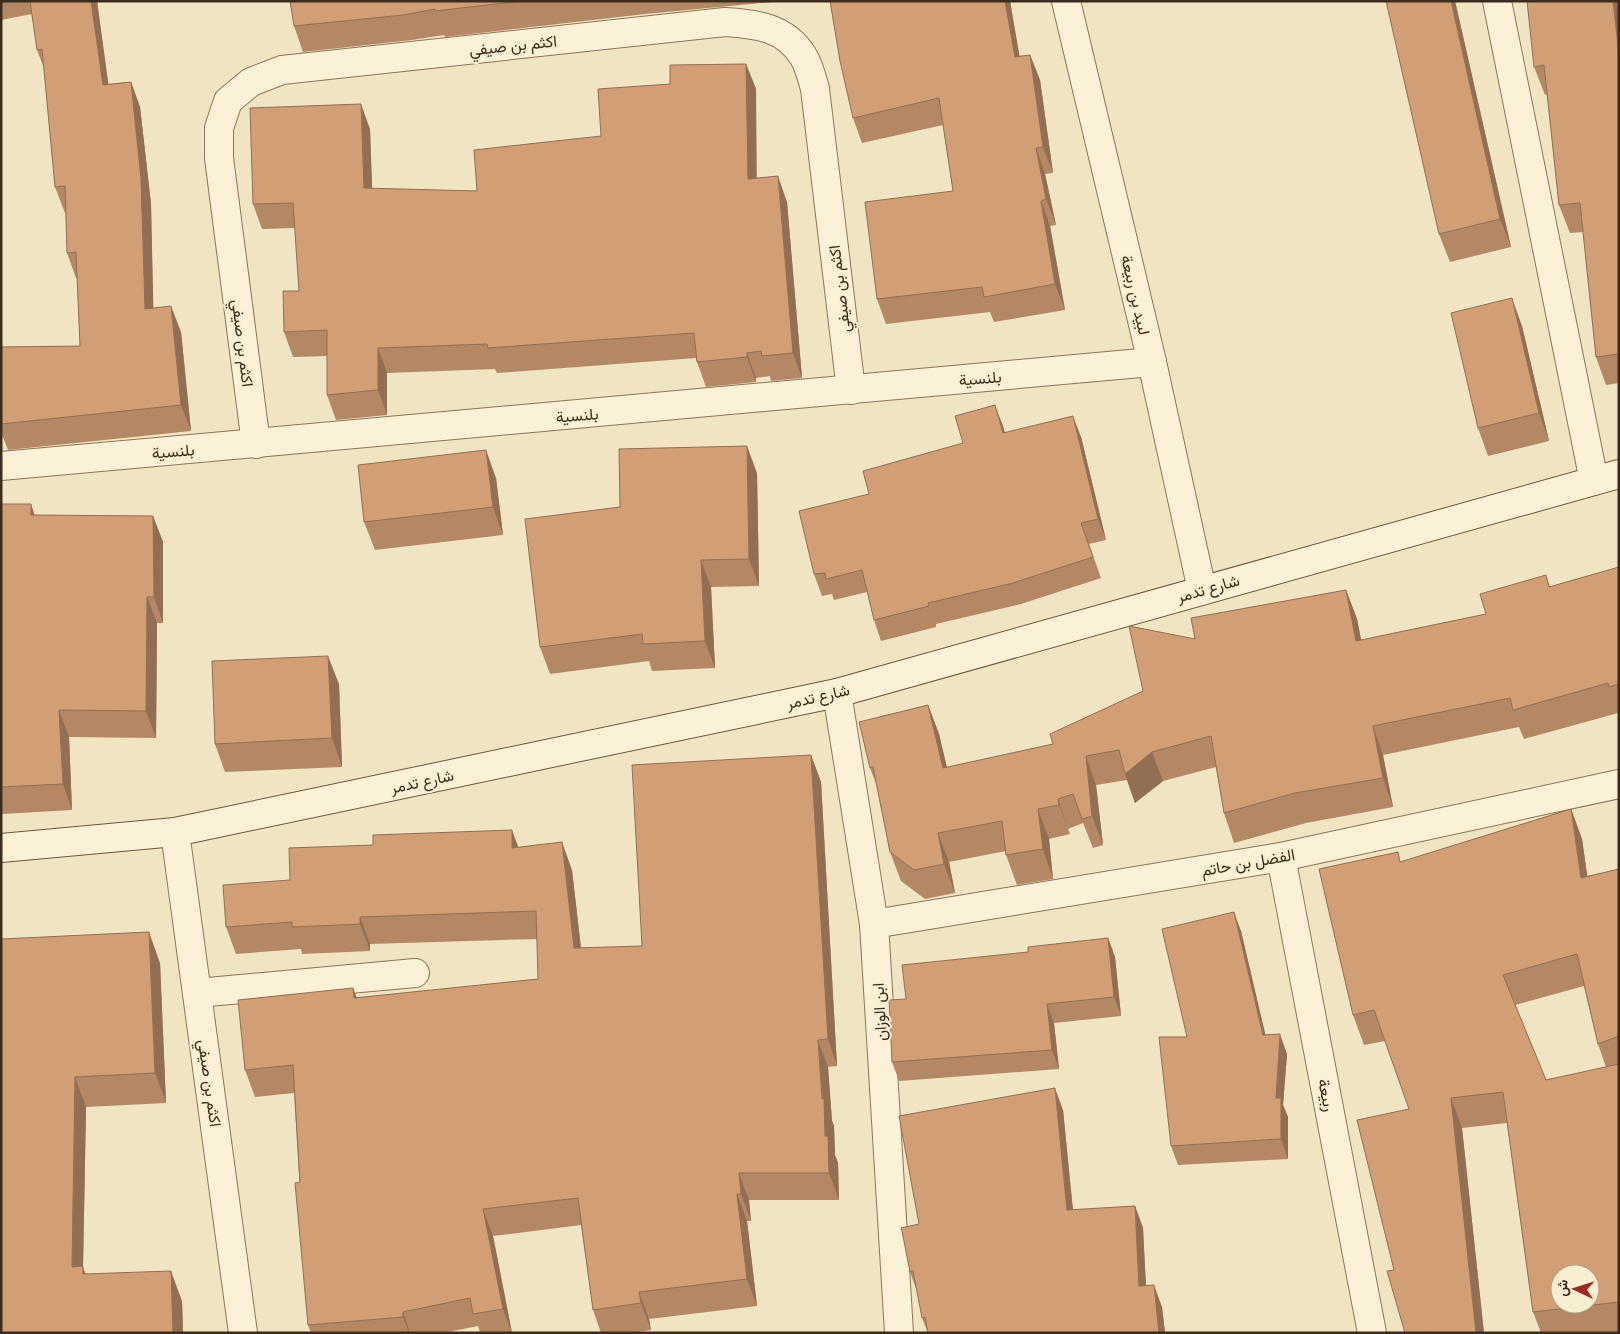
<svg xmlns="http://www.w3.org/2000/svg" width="1620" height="1334" viewBox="0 0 1620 1334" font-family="'PT Serif',Vazirmatn,serif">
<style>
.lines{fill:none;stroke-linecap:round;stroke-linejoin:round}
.street-casing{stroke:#8c7558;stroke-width:30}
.secondary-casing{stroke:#6e563b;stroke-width:30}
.street{stroke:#fbf1d6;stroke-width:28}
.secondary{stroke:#fbf1d6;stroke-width:28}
.wall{fill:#b48865;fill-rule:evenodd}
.shaded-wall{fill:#926f53}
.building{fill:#d19e76;stroke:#926f53;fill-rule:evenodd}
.labels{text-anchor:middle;stroke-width:4;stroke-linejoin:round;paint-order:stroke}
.street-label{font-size:16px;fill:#3b2c1d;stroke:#f8eed2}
</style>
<rect width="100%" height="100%" fill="#f1e4c2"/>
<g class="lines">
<defs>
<g id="street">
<path d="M1066 1 1152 362 1202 590"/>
<path d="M1497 1 1594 481"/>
<path d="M256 444 219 158V128L228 101 251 82 282 70 725 22C756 24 785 27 803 56 809 65 812 78 815 89L851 390"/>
<path d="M1 466 1152 362"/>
<path d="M837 693 874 924 899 1333"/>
<path d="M175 832 243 1333"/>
<path d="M1281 857 1372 1333"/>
<path d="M874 924 1281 857 1619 784"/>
<path d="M197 993 415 973"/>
</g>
<path id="secondary" d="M1 848 175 832 837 693 1619 474"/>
</defs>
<use href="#street" class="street-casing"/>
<use href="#secondary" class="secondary-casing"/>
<use href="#street" class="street"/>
<use href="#secondary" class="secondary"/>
</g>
<g class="wall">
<path d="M1 1H97L108 84 131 82 140 107 151 204 153 308 181 332 191 431 8 450 1 432V347L80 346 77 278H76L67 253 66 213H65L55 187 44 68 37 50 32 14 1 20Z"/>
<path d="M290 1H772V2L645 14 445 37 444 35 412 40 303 52 294 26Z"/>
<path d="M830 1H1010L1019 56 1030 55 1040 80 1053 173 1045 174 1056 225 1050 226 1065 310 994 322 990 312 886 324 877 299 953 191 943 125 862 143 853 118Z"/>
<path d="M1455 1 1511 247 1450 262 1439 234Z"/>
<path d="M1619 1V383L1606 385 1596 357 1583 232 1570 233 1559 205 1547 94 1545 95 1534 67Z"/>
<path d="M746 64 756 89V178L787 202 802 378 771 381 770 376 756 378V382L706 387 697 362 696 358 497 373 495 369 387 373V415L336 420 327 395V356L293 357 284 332 299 291 295 228 262 229 253 204 370 129 372 189 477 191 601 136 670 84Z"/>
<path d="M1522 326 1549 441 1488 456 1478 428Z"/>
<path d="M1003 426 1004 432 1081 437 1106 540 1089 544 1101 578 1021 604 936 624V627L881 641 874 620 867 592 834 600 832 594 822 596 814 574 869 494 963 443Z"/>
<path d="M757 473 759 586 711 587 715 668 652 671 649 661 550 674 540 647 620 507Z"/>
<path d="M496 478 503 535 375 550 364 522Z"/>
<path d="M1 504 35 515 153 516 163 542V623H157L156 738 69 737 72 810 2 814 1 811Z"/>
<path d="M1619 567V714L1618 713 1524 739 1519 727 1383 755 1393 807 1306 823 1234 843 1224 813 1216 767 1163 781 1135 803 1127 780 1096 785 1103 845 1093 848 1083 823 1068 829 1070 834 1049 839 1053 879 1017 885 1006 855V851L949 862 955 893 925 899 901 881 890 852 877 786 870 768 928 705 939 734 947 768 1053 744 1143 691 1195 639 1346 590 1357 619 1361 640 1486 614 1546 575 1550 587Z"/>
<path d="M339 684 342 767 225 772 215 744Z"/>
<path d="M811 755 821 782 837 1066 828 1067 832 1121 834 1126 835 1155 838 1163 839 1200H749L751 1221H747L757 1306 649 1319 651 1330 631 1333H601L593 1310 581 1225 493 1236 512 1333H480L478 1326 443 1333H311L308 1325 294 1093 255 1097 245 1070 353 988 357 998 538 979 537 939 370 944V951L302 954 301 949 236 954 226 927 290 880 518 847 572 870 581 948 642 946Z"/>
<path d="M1571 809 1582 839 1587 876 1619 869V1333H1541L1533 1312 1507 1123 1462 1128 1484 1333H1405L1394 1270 1409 1109 1385 1041 1364 1045 1353 1015 1401 862ZM1584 986 1598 1044 1606 1067 1546 1080 1515 1005Z"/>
<path d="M1241 931 1265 1035 1287 1054 1283 1105 1288 1117V1159L1178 1165 1171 1146 1187 1037Z"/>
<path d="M1108 938 1115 957 1121 1016 1054 1023 1059 1069 899 1081 892 1062 906 999 1028 952Z"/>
<path d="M1 939 160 963 166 1103 86 1107 83 1268 86 1274 182 1301 183 1333H1Z"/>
<path d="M1063 1110 1073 1210 1135 1206 1143 1228 1146 1286 1162 1307 1165 1333H928L922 1318 918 1294 910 1272 919 1224Z"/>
</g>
<g class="shaded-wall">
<path d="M91 1H97L112 110 103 85Z"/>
<path d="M1005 1H1010L1024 82 1015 57Z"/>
<path d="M1451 1H1455L1511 247 1500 219Z"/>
<path d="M1613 1H1619V55Z"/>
<path d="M1030 55 1040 80 1053 173 1043 147Z"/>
<path d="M746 64 756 89 757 204 748 179Z"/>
<path d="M131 82 140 107 151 204 154 334 145 309Z"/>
<path d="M361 104 370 129 373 213 364 188Z"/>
<path d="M1036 148 1045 174 1056 225 1046 199Z"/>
<path d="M778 176 787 202 802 378 793 353Z"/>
<path d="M1041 201 1050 226 1065 310 1055 284Z"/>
<path d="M1512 298 1522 326 1549 441 1539 413Z"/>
<path d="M171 306 181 332 191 431 181 405Z"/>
<path d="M378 348 387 373V415L378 390Z"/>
<path d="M747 353 756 378V382L747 357Z"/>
<path d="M995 405 1003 426 1011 454 1003 433Z"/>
<path d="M1073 416 1081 437 1106 540 1098 519Z"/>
<path d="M747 446 757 473 759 586 749 559Z"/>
<path d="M486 450 496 478 503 535 493 507Z"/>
<path d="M31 504 40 531 31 515Z"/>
<path d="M153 516 163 542V623L154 597Z"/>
<path d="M701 560 711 587 715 668 705 641Z"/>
<path d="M1346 590 1357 619 1367 670 1356 641Z"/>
<path d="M147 597 157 623 156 738 146 711Z"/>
<path d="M328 656 339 684 342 767 332 738Z"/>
<path d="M928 705 939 734 954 798 943 768Z"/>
<path d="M59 710 69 737 72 810 63 784Z"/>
<path d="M1373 726 1383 755 1393 807 1383 778Z"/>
<path d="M1152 752 1163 781 1135 803 1125 774Z"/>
<path d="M811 755 821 782 837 1066 828 1039Z"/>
<path d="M1086 756 1096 785 1103 845 1092 816Z"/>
<path d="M1058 799 1068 829 1070 834 1059 805Z"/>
<path d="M1038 809 1049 839 1053 879 1043 849Z"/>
<path d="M1571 809 1582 839 1592 908 1581 878Z"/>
<path d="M512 830 522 857 512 848Z"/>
<path d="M938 833 949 862 955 893 944 864Z"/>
<path d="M562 842 572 870 584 975 574 948Z"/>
<path d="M1234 912 1241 931 1270 1054 1263 1035Z"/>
<path d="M360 917 370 944V951L360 924Z"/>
<path d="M149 932 160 963 166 1103 155 1073Z"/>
<path d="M1108 938 1115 957 1121 1016 1114 997Z"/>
<path d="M353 988 363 1015 354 998Z"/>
<path d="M1047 1004 1054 1023 1059 1069 1052 1050Z"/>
<path d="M1280 1034 1287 1054 1283 1105 1288 1117V1159L1281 1139 1276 1098Z"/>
<path d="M818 1040 828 1067 832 1121 834 1126 835 1155 838 1163 839 1200 829 1173Z"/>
<path d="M75 1077 86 1107 83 1268 94 1296 72 1267Z"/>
<path d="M1055 1088 1063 1110 1075 1232 1067 1210Z"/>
<path d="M1451 1098 1462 1128 1484 1333H1476Z"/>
<path d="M739 1173 749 1200 751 1221 741 1194Z"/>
<path d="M737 1194 747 1221 757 1306 747 1279Z"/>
<path d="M1135 1206 1143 1228 1147 1309 1139 1286Z"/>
<path d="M483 1209 493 1236 512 1333 503 1309Z"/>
<path d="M171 1271 182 1301 183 1333H173Z"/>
<path d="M1154 1285 1162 1307 1165 1333H1159Z"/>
<path d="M639 1292 649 1319 651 1330 641 1303Z"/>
<path d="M403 1312 410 1333H409L403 1317Z"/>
</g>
<g class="building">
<path d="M30 1H91L103 85 131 82 141 179 145 309 171 306 181 405 1 424V347L80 346 76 252 67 253 65 186 55 187 42 49 37 50Z"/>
<path d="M290 1H522L435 11V9L403 15 294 26Z"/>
<path d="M830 1H1005L1015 57 1030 55 1043 147 1036 148 1046 199 1041 201 1055 284 984 297 982 287 877 299 865 202 953 191 939 98 853 118 840 61Z"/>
<path d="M1386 1H1451L1500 219 1439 234Z"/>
<path d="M1527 1H1613L1619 55V354L1596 357 1580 203 1559 205 1544 65 1534 67Z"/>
<path d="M746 64 748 179 778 176 793 353 762 356 761 351 747 353V357L697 362 694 333 488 348 487 344 378 348V390L327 395V330L284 332 283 291H299L293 203 253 204 250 108 361 104 364 188 477 191 474 150 601 136 598 89 670 84V65Z"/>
<path d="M1512 298 1539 413 1478 428 1451 313Z"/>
<path d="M995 405 1003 433 1073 416 1098 519 1081 523 1093 557 1013 583 928 603 929 606 874 620 862 570 826 579 825 573 814 574 799 511 869 494 863 471 963 443 955 416Z"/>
<path d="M747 446 749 559 701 560 705 641 643 644 642 634 540 647 525 519 620 507 619 449Z"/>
<path d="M486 450 493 507 364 522 358 465Z"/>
<path d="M1 504H31V515L153 516 154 597H147L146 711 59 710 63 784 1 787Z"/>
<path d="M1619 567V684L1609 687 1608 683 1513 710 1510 698 1373 726 1383 778 1295 793 1224 813 1211 736 1152 752 1125 774 1119 750 1086 756 1092 816 1082 819 1073 794 1058 799 1059 805 1038 809 1043 849 1006 855 1002 821 938 833 944 864 914 870 890 852 873 767 870 768 859 722 928 705 943 768 1053 744 1050 734 1143 691 1129 626 1195 639 1191 618 1346 590 1356 641 1486 614 1480 594 1546 575 1549 587Z"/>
<path d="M328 656 332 738 215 744 212 661Z"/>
<path d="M811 755 828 1039 818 1040 822 1099H824L825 1136H828L829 1173H739L741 1194H737L747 1279 639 1292 641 1303 593 1310 578 1198 483 1209 503 1309 473 1314 470 1298 403 1312V1317L308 1325 295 1183 300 1182 293 1065 245 1070 238 1000 353 988 354 998 538 979 536 911 360 917V924L292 927V922L226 927 223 885 290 880 289 848 373 845V835L512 830V848L562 842 574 948 642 946 632 765Z"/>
<path d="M1571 809 1581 878 1619 869V1036L1598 1044 1577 954 1503 975 1546 1080 1619 1064V1302L1533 1312 1503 1092 1451 1098 1476 1333H1433L1432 1332 1429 1333H1405L1387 1271 1394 1270 1357 1120 1409 1109 1374 1010 1353 1015 1319 869 1398 852 1400 862ZM1560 1274H1590V1304H1560Z"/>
<path d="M1234 912 1263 1035 1280 1034 1276 1098H1281V1139L1171 1146 1159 1037H1187L1162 929Z"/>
<path d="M149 932 155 1073 75 1077 72 1267 83 1266V1274L171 1271 173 1333H1V939Z"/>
<path d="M1108 938 1114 997 1047 1004 1052 1050 892 1062 889 1000 906 999 902 965 1028 952V947Z"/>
<path d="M1055 1088 1067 1210 1135 1206 1139 1286 1154 1285 1159 1333H928L925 1317 922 1318 913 1271 910 1272 902 1231 901 1228 919 1224 899 1116Z"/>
</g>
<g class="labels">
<g class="street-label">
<text transform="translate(513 45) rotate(-6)" y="6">اكثم بن صيفي</text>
<text transform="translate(839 289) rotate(-97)" y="6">اكثم بن صيفي</text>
<text transform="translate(1136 295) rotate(77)" y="6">لبيد بن ربيعة</text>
<text transform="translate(243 343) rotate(83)" y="6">اكثم بن صيفي</text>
<text transform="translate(980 378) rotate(-5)" y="6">بلنسية</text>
<text transform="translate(577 415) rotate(-5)" y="6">بلنسية</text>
<text transform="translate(173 451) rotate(-5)" y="6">بلنسية</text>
<text transform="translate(1208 588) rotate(-16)" y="6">شارع تدمر</text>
<text transform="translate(818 696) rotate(-13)" y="6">شارع تدمر</text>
<text transform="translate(422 781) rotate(-12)" y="6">شارع تدمر</text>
<text transform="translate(1248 862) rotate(-10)" y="6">الفضل بن حاتم</text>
<text transform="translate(879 1012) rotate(-93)" y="6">ابن الوزان</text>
<text transform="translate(210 1083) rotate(82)" y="6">اكثم بن صيفي</text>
<text transform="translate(1327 1095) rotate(79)" y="6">ربيعة</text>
</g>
</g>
<rect width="1620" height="1334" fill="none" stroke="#3b2c1d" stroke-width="5"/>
<g transform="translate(1575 1289) rotate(274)"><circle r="24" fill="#f8eed2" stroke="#aca08a"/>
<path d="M0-4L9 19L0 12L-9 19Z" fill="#9f2624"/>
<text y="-8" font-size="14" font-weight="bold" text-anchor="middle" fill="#3b2c1d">ش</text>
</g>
</svg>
